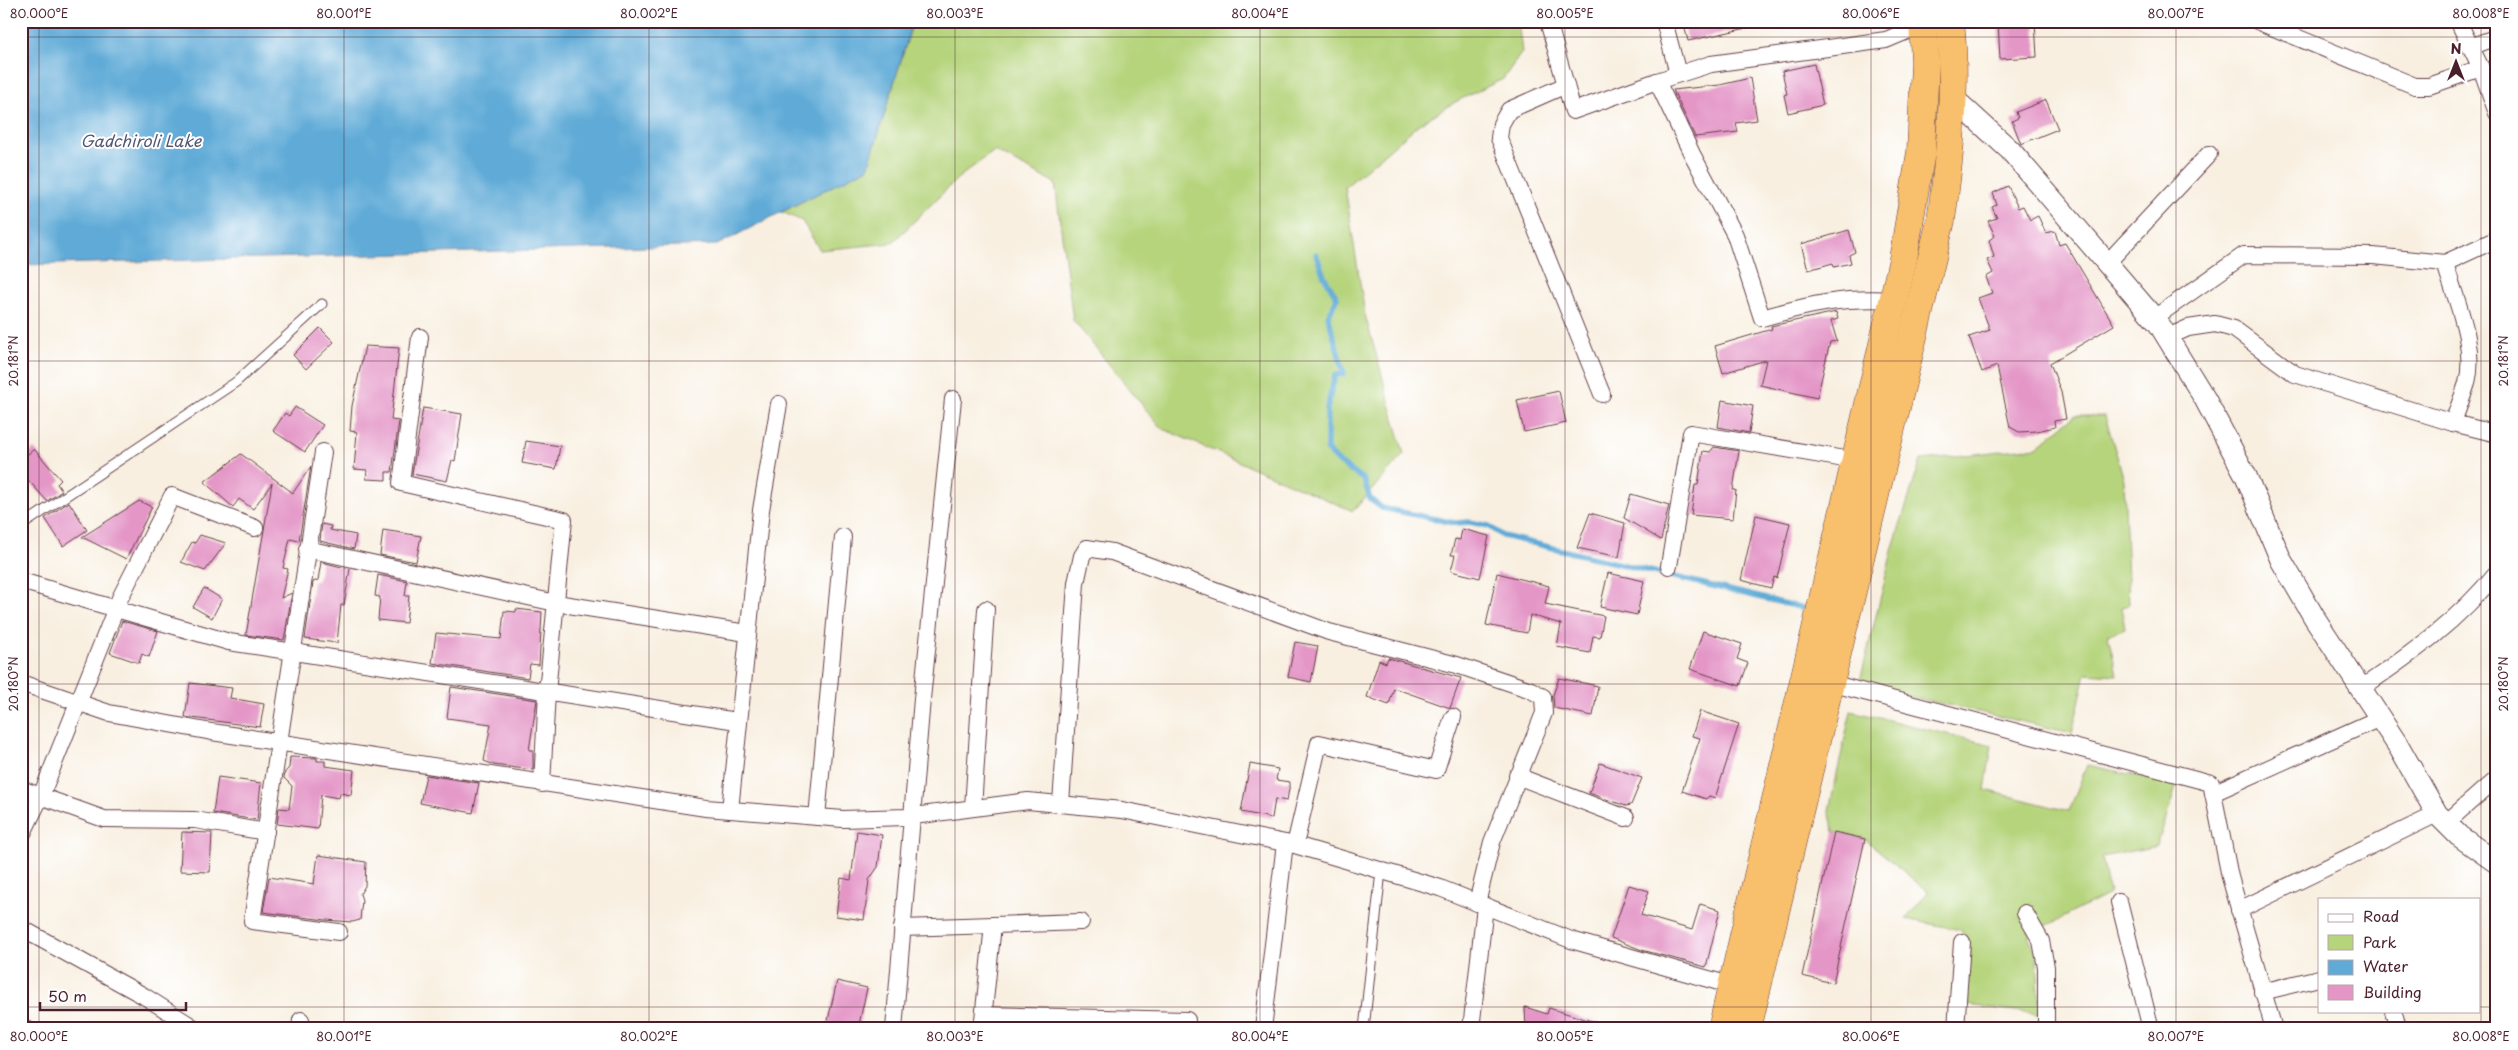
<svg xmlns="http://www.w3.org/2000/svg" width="2518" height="1050" viewBox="0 0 2518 1050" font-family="'Playpen Sans',sans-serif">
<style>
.green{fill:#b5d47b;stroke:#807a53}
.water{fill:#5faad7;stroke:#546481}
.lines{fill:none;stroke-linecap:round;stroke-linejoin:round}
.stream{stroke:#5faad7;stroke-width:5.5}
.building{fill:#e497c7}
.service-casing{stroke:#643e46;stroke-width:11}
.minor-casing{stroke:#643e46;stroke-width:18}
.tertiary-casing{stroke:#643e46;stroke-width:23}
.trunk-casing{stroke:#643e46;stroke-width:29}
.service{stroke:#fff;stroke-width:9}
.minor{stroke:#fff;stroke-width:16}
.tertiary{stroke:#fff;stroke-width:21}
.trunk{stroke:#f8bf6c;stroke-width:28}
.ticks{fill:none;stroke:#4a1f2b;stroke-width:1;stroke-opacity:0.45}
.labels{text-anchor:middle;stroke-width:4;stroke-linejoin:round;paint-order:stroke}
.water-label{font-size:16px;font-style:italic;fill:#525770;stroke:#fff}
.neatline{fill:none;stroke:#4a1f2b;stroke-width:2}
.ticks-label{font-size:12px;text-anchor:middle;fill:#4a1f2b}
</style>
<rect width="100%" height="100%" fill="#fff"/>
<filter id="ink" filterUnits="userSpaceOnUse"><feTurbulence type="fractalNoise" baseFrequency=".02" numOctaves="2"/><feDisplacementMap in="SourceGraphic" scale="10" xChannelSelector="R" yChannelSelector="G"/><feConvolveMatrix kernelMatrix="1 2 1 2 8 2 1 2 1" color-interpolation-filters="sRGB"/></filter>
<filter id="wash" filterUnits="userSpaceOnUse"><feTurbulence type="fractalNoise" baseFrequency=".0096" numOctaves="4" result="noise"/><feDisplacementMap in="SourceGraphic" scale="20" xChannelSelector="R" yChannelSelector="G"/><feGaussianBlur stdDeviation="1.12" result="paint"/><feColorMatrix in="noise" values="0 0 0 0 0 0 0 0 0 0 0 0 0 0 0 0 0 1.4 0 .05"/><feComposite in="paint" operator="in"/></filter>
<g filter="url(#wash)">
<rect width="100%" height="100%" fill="#f8efe0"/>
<g class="green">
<path d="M913 21H1518L1522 52 1503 79 1457 101 1419 124 1345 187 1365 315 1404 454 1353 511 1161 428 1073 320 1055 183 994 151 958 178 892 243 820 250 802 221 782 212 868 168Z"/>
<path d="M2074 416H2105L2124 480 2129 605 2121 607 2125 628 2108 635 2117 675 2086 673 2072 733 1859 685 1893 547 1921 460 2037 447Z"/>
<path d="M1851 711 1992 745 1985 790 2069 811 2087 765 2177 784 2157 846 2102 857 2109 894 2028 935 2037 956 2040 1014 1966 1005 1970 951 1961 930 1906 919 1928 892 1865 839 1834 832 1829 810Z"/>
</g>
<path class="water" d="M21 21H913L868 168 717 245 23 265Z"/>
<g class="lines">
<path class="stream" d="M1316 254 1324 276 1337 298 1328 316 1344 374 1335 375 1327 409V450L1340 463 1364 480 1370 499 1382 508 1455 523 1470 522 1489 526 1503 536 1812 610"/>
</g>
<g id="blocks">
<g class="building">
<path d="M1683 21H1746L1747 28 1688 41Z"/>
<path d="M1998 21H2035L2037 57 2000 59Z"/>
<path d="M1814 64 1823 105 1788 113 1784 95 1787 94 1782 71Z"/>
<path d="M1750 78 1757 120 1736 123 1738 132 1695 137 1673 90 1720 85Z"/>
<path d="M2046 100 2058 129 2021 144 2012 121 2018 118 2016 112Z"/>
<path d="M2008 186 2018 208 2023 206 2030 220 2038 216 2046 233 2055 231 2059 245 2065 243 2114 325 2050 363 2061 392 2066 419 2054 421 2055 427 2037 431 2019 432 2010 427 1997 366 1982 372 1969 337 1990 330 1978 298 1992 293 1986 277 1993 273 1987 260 1994 257 1989 240 1995 236 1988 221 1997 218 1992 207 1997 205 1993 193Z"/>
<path d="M1849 230 1855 252 1849 255 1851 263 1834 267 1833 263 1808 270 1801 244Z"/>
<path d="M1836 312 1838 319 1831 321 1837 341 1830 342 1817 398 1760 385 1766 360 1723 373 1715 346 1772 329 1771 326Z"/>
<path d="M320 328 334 342 306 369 293 355Z"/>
<path d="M365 346 399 348 391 420 399 421 392 472H386V480L366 479 367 470 354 469 357 432 350 431 352 406Z"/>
<path d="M1559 391 1566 423 1524 432 1517 400Z"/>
<path d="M1722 400 1753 406 1749 433 1718 427Z"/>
<path d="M295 407 323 425 305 452 273 431 285 413 289 416Z"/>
<path d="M423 408 462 414 455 461 452 460 447 481 412 474Z"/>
<path d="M526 441 560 446 556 469 522 463Z"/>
<path d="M1714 447 1739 451 1733 490H1736L1733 519 1691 515 1695 485H1698L1703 451 1710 452Z"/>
<path d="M34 449 61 480 57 484 62 491 47 501 21 472V460Z"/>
<path d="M241 454 293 493 311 466 299 541 290 539 283 568 288 569 281 598 292 593 284 640 246 635 272 483 253 509 239 499 233 507 204 482Z"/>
<path d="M1631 494 1669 505 1661 540 1624 518Z"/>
<path d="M139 501 152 507 126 559 82 537Z"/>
<path d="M69 502 87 530 63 546 45 518Z"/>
<path d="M1590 513 1625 523 1619 557 1577 548Z"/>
<path d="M1756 515 1790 523 1777 578 1774 577 1771 588 1741 580Z"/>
<path d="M322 524 331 526 330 530 356 535 354 549 320 541Z"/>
<path d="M1462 529 1489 536 1480 578 1451 571 1455 555H1451L1455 539 1460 540Z"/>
<path d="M383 530 421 536 416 562 380 555Z"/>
<path d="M200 535 226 543 205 571 181 562 192 542 195 543Z"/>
<path d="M321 562 350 569 344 605H341L337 643 305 639 313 582 318 580Z"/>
<path d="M1497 573 1549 586 1545 604 1604 616 1600 637 1593 636 1590 653 1557 647 1561 624 1530 615 1527 633 1486 625Z"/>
<path d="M1608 573 1644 581 1637 615 1600 607Z"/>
<path d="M378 575 407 581 405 596H409L406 623 378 620 380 597 375 596Z"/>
<path d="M204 588 222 599 212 618 193 607Z"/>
<path d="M516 609 542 612 539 665 530 664 528 678 432 663 436 633 501 639 504 611 516 612Z"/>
<path d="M122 621 158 631 149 657 142 654 139 663 110 653Z"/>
<path d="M1703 631 1742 644 1737 659 1748 663 1740 686 1690 669Z"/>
<path d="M1295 642 1318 646 1311 682 1288 677Z"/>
<path d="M1388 658 1461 678 1450 708 1394 688 1389 705 1367 697 1379 660 1386 663Z"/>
<path d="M1559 678 1598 686 1593 716 1554 708 1553 695Z"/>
<path d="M190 683 232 688 230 698 264 704 260 727 185 717Z"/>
<path d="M451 687 537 700 529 750H533V770L494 765 484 761 491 724 447 718Z"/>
<path d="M1700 711 1739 724 1715 798 1709 796 1706 799 1682 791 1700 738 1692 736Z"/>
<path d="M290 757 317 758V761H325V766L354 770 351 795 340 793 339 798 321 795 318 829 277 824 279 808 289 809 292 786 284 778 285 772 289 768Z"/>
<path d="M1600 763 1642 778 1631 805 1626 806 1589 793Z"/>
<path d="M1250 764 1278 769 1276 780 1290 782 1287 801 1275 799 1272 818 1241 812Z"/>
<path d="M426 775 479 783 473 813 420 803Z"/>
<path d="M218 777 261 783 257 820 213 813Z"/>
<path d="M857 831 882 835 878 867 869 880 864 920 836 916 841 878 851 880Z"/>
<path d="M182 832 212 833 210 872 180 871Z"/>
<path d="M1834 832 1865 839 1833 983 1802 976Z"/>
<path d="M318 855 366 862 365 886 360 894 362 900 360 920 352 922 326 920 263 912 269 877 314 884Z"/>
<path d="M1629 885 1649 891 1641 915 1692 930 1700 904 1720 910 1706 967 1642 950 1611 938Z"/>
<path d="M837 981 867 988 858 1029H826Z"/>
<path d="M1525 1007 1547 1014 1549 1008 1601 1024 1600 1029H1526Z"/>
</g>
</g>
</g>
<g filter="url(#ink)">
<use href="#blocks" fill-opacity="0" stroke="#643e46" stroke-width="1"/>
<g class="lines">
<defs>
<g id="service">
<path d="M21 526 236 382 322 304"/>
<path d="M1364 1029 1381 871"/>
</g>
<g id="minor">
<path d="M1548 21 1573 111 1657 81 1711 64 1886 40 1924 24"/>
<path d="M1664 21 1678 74"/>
<path d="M2257 21 2415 86H2429L2481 68"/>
<path d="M2458 21 2481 68 2497 113"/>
<path d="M2470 47 2497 37"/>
<path d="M1657 81 1692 154 1735 235 1762 318C1811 304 1842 297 1894 300"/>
<path d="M1566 85 1509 110 1501 124 1499 138 1602 394"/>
<path d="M2108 262 2209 154"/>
<path d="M2445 263C2455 299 2477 345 2467 383 2463 396 2457 410 2453 423"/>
<path d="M2154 318 2244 255 2373 256 2445 263 2497 239"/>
<path d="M420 337 401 483 564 520 547 692 542 784"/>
<path d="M2168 337 2188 328 2215 324 2234 329 2295 374 2453 423 2497 434"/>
<path d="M323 452 252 921 339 932"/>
<path d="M307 549 556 603 747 633"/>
<path d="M1669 566 1691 433 1856 461"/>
<path d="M21 581 229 642 737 721"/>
<path d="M21 683 109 713 212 732 706 808 843 819 906 817 1028 801 1122 810 1295 845 1440 888 1571 940 1733 986"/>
<path d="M1830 683 2211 783 2230 877 2274 1029"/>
<path d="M2360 689C2410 655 2459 620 2497 572"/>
<path d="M1517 776 1626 818"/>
<path d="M21 789 104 819 195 820 266 832"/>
<path d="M2213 793 2380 718"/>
<path d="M1061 804 1076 583 1082 556 1087 548 1112 552 1329 632 1457 665 1531 690 1543 697 1544 713 1492 842 1477 903"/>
<path d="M973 808 986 609"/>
<path d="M730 810 761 510 779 404"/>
<path d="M817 817 843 537"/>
<path d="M2446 823 2497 778"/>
<path d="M21 837 41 796 120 598 172 496 255 528"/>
<path d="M1295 845 1319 743 1436 770 1453 717"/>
<path d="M2119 902 2151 1029"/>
<path d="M2239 910 2437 814"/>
<path d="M2025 913 2041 941 2046 967V1029"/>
<path d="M21 928 144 996 196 1029"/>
<path d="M902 928 1081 922"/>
<path d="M2262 992 2319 978"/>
<path d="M2393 1011 2399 1029"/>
<path d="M984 1015 1187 1020"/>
<path d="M21 1026 27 1029"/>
<path d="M300 1029 301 1020"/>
<path d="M894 1029 922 699 953 399"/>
<path d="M982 1029 993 925"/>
<path d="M1263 1029 1285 843"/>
<path d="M1471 1029 1485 906"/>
<path d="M1956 1029 1962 942"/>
</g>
<path id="tertiary" d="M1952 97 2010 150 2159 324 2205 399 2246 476 2281 560 2314 617 2399 747 2437 814 2459 836 2497 863"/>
<g id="trunk">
<path d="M1722 1029 1903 259 1921 152 1925 62 1923 21"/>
<path d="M1747 1029 1941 220C1950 155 1957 87 1950 21"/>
</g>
</defs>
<use href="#service" class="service-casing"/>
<use href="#minor" class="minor-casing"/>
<use href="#tertiary" class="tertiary-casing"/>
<use href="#trunk" class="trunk-casing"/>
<use href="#service" class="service"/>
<use href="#minor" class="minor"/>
<use href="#tertiary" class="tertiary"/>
<use href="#trunk" class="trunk"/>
</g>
</g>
<path class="ticks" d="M39 21V1029M344 21V1029M649 21V1029M955 21V1029M1260 21V1029M1565 21V1029M1871 21V1029M2176 21V1029M2481 21V1029M21 37H2497M21 361H2497M21 684H2497M21 1007H2319M2479 1007H2497"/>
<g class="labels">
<g class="water-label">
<text x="141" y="147">Gadchiroli Lake</text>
</g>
</g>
<rect width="2518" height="1050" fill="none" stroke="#fff" stroke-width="55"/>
<rect x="2318" y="898" width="162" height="115" fill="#ffffff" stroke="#b7a5aa"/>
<rect x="2328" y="914" width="25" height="8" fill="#ffffff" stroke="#b7a5aa"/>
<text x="2363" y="922" font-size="15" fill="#4a1f2b">Road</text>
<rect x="2328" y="935" width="25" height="15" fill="#b5d47b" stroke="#b7a5aa"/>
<text x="2363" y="948" font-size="15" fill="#4a1f2b">Park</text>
<rect x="2328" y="960" width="25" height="15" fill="#5faad7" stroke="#b7a5aa"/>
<text x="2363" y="972" font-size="15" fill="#4a1f2b">Water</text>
<rect x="2328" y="985" width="25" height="15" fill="#e497c7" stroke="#b7a5aa"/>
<text x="2363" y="998" font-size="15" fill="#4a1f2b">Building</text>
<g transform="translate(2456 62)" stroke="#ffffff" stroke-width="4" paint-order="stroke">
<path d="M0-4L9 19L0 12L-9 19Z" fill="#4a1f2b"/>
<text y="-8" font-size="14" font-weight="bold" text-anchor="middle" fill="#4a1f2b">N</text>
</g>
<path d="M40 1002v8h146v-8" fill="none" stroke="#4a1f2b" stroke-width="2.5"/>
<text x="48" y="1002" font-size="15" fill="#4a1f2b" stroke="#ffffff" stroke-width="4" paint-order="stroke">50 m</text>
<rect x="28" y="28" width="2462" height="994" class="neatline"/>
<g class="ticks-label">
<text x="39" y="18">80.000°E</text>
<text x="344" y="18">80.001°E</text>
<text x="649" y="18">80.002°E</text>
<text x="955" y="18">80.003°E</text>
<text x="1260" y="18">80.004°E</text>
<text x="1565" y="18">80.005°E</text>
<text x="1871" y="18">80.006°E</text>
<text x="2176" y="18">80.007°E</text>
<text x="2481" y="18">80.008°E</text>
<text transform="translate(14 361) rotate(-90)" y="4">20.181°N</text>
<text transform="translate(2504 361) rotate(-90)" y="4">20.181°N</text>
<text transform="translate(14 684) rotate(-90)" y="4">20.180°N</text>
<text transform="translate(2504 684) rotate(-90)" y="4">20.180°N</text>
<text x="39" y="1041">80.000°E</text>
<text x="344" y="1041">80.001°E</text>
<text x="649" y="1041">80.002°E</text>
<text x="955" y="1041">80.003°E</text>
<text x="1260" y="1041">80.004°E</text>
<text x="1565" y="1041">80.005°E</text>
<text x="1871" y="1041">80.006°E</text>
<text x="2176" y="1041">80.007°E</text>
<text x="2481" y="1041">80.008°E</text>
</g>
</svg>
